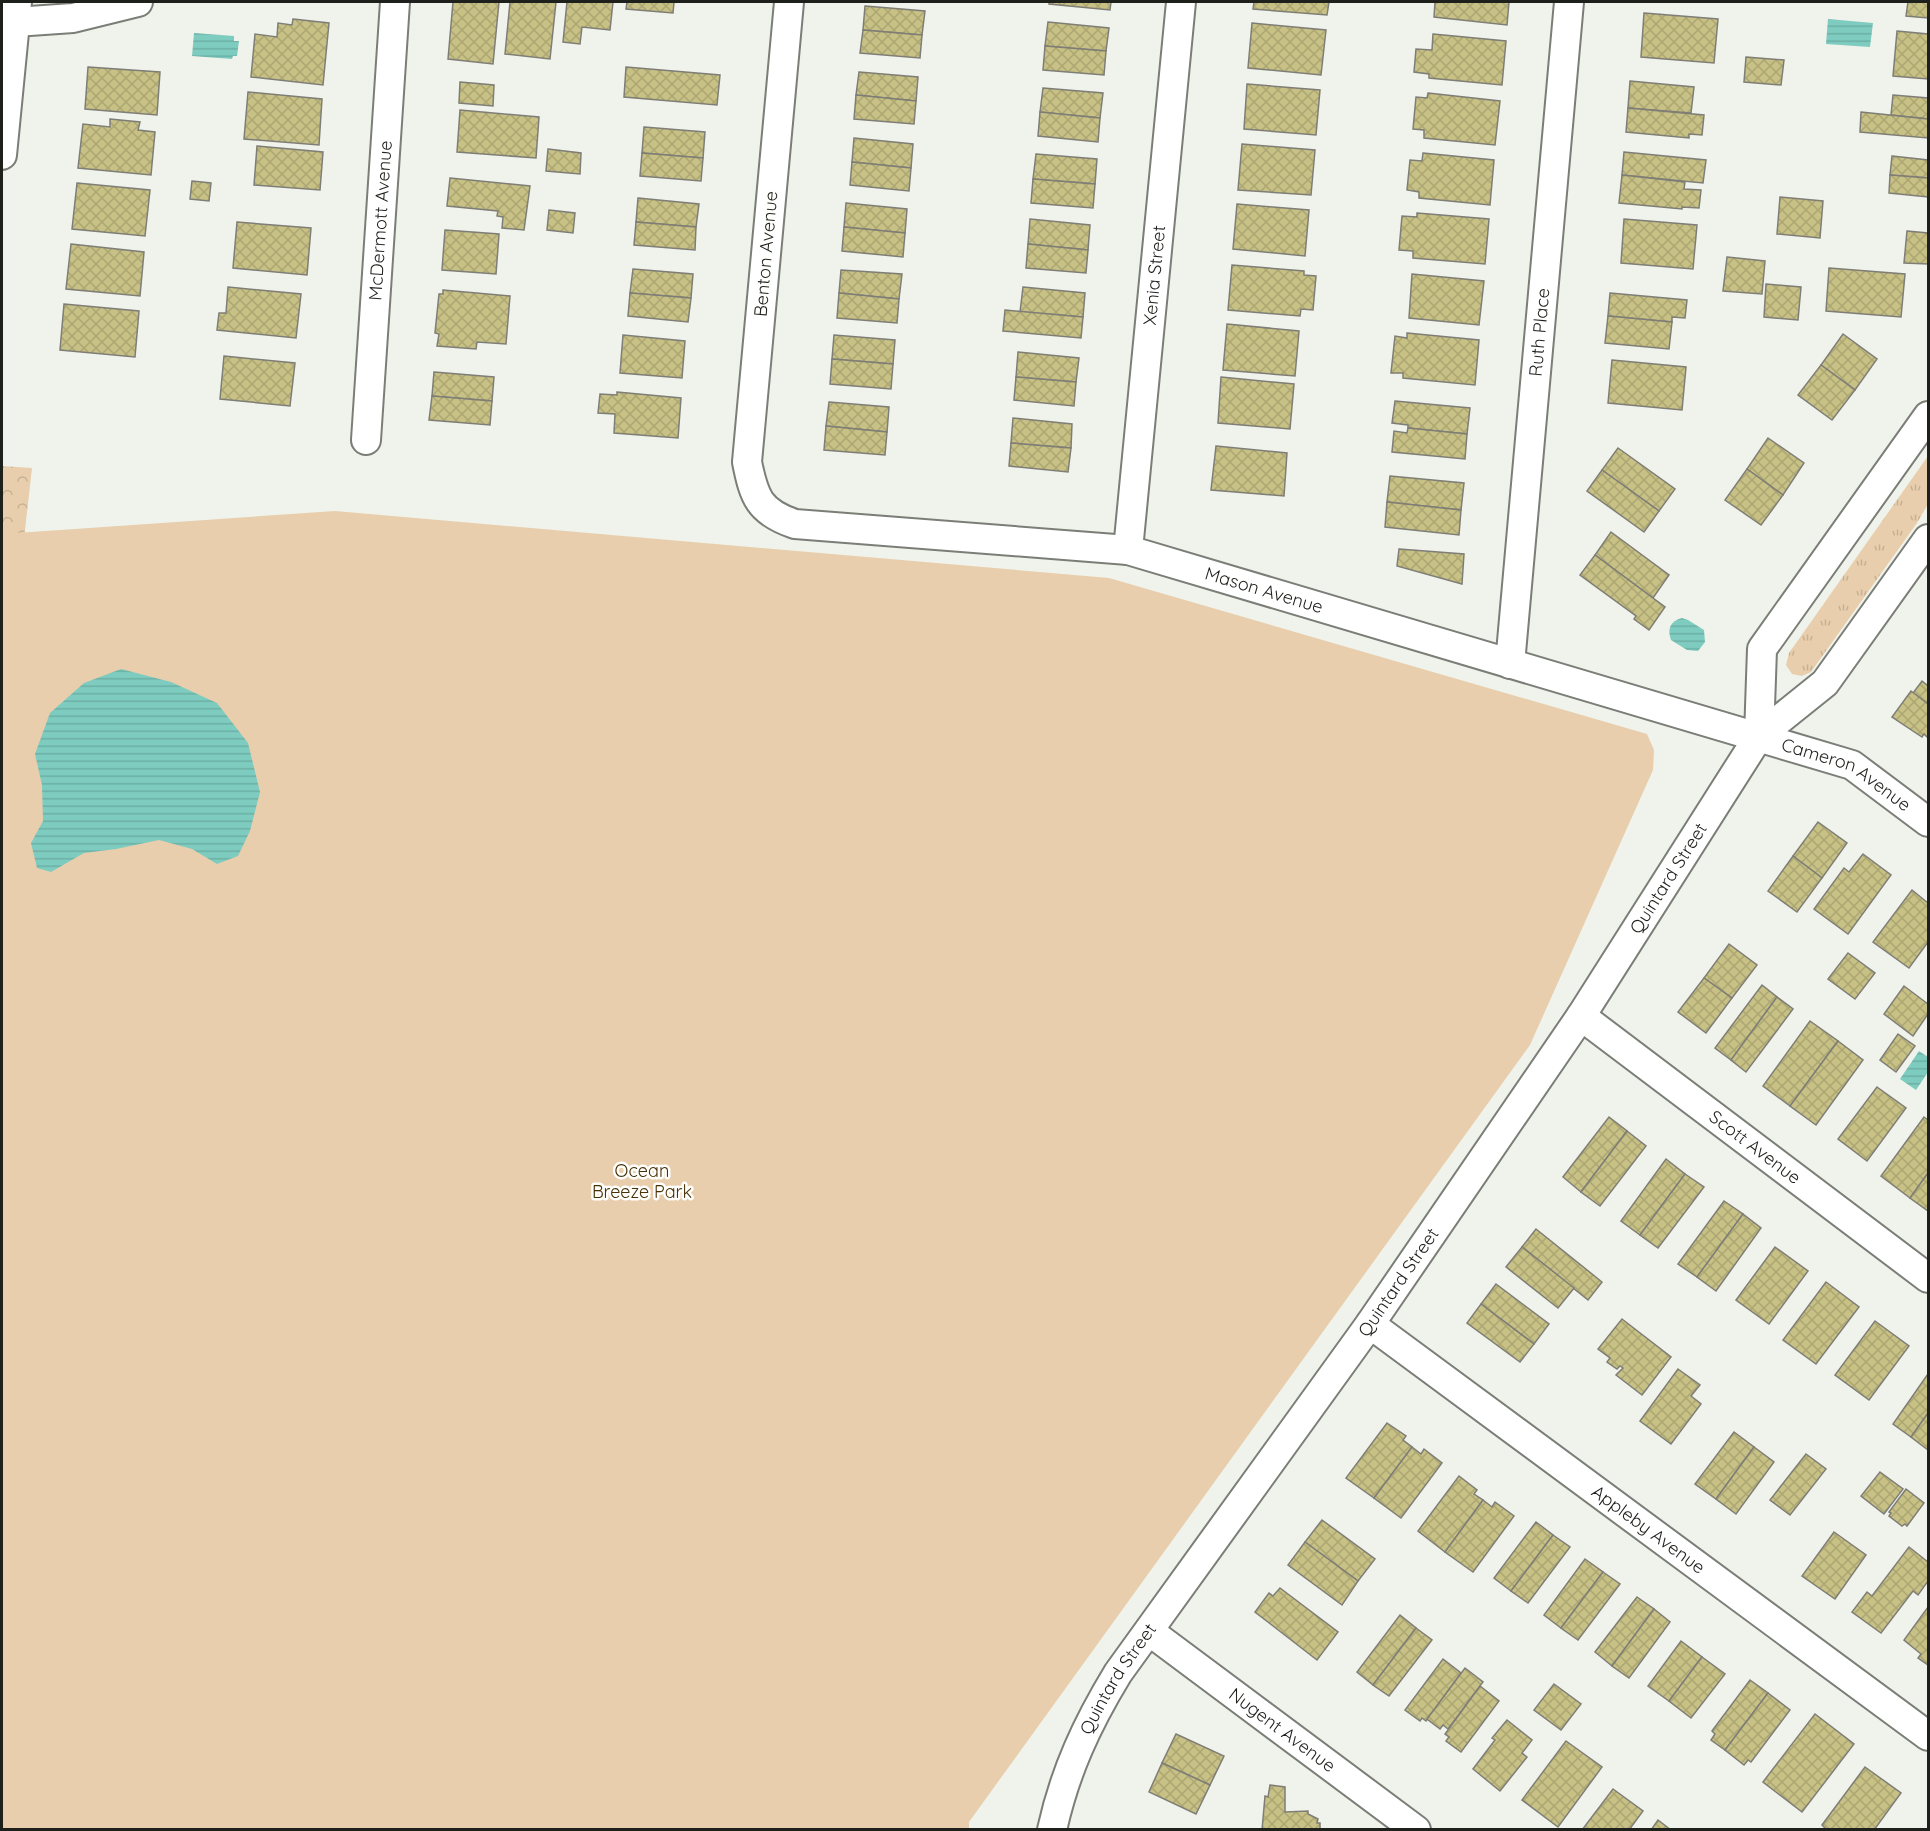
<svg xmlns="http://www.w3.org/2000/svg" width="1930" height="1831" viewBox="0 0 1930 1831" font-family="Quicksand,sans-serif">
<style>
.grass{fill:url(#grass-tufts)}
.forest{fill:url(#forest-crowns)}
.green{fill:#e8ceac}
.water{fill:url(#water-rules)}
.building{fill:url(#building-cross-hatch);stroke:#7f7e76;stroke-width:1.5}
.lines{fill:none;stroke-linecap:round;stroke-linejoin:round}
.street-casing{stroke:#7a7e77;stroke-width:32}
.street{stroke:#fff;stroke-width:28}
.labels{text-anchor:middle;stroke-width:5;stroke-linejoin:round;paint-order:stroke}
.street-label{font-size:18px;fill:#1e201c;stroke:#fefffd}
.park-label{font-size:18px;fill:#493005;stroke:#fefffd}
</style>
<defs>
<pattern id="grass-tufts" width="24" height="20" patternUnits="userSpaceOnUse" patternTransform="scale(1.5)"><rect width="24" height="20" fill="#e8ceac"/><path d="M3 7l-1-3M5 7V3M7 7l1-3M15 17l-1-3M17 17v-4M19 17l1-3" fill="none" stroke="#c7b193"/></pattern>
<pattern id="forest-crowns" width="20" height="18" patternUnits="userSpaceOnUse" patternTransform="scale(1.5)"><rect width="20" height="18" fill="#e8ceac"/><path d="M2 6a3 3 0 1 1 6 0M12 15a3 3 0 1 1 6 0" fill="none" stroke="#c7b193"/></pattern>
<pattern id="water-rules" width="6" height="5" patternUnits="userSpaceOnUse" patternTransform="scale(1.5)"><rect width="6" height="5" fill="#7eccc0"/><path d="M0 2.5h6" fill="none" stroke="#6cafa4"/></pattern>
<pattern id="building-cross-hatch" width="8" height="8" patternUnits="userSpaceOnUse" patternTransform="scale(1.5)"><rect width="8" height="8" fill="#c8c185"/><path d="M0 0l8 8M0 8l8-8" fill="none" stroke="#aba672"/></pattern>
</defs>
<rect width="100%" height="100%" fill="#eff3eb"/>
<path class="grass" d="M1928 456V504L1917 523 1811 672 1802 676 1792 674 1786 665 1789 653Z"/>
<path class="forest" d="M2 466 32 468 19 583 2 609Z"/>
<path class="green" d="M335 511 1109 578 1647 734 1654 750 1653 770 1530 1045 969 1822V1829L2 1830V534Z"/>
<g class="water">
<path d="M1828 19 1873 23 1870 47 1826 44Z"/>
<path d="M194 33 234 36V41H239L237 56H233L232 59 192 56Z"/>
<path d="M1682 618 1688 620 1704 630 1705 642 1698 651 1687 650 1671 640C1667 629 1670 621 1682 618Z"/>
<path d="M121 669 171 682 217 703 248 743 260 792 250 831 238 856 217 864 192 849 159 840 116 849 84 853 51 872 37 868 31 843 43 821 42 785 35 754 50 713 84 683Z"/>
<path d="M1919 1051 1928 1057V1072L1916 1090 1900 1079Z"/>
</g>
<g class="building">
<path d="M453 2H499L493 64 448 59Z"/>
<path d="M510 2H556L550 59 505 54Z"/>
<path d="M567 2H613L610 30 582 27 580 44 563 42Z"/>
<path d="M627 2H674L673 13 626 9Z"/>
<path d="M1049 2H1111L1110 10 1049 4Z"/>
<path d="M1254 2H1329L1327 15 1253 9Z"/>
<path d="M1435 2H1509L1507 25 1434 17Z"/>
<path d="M1908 2H1928V18L1906 16Z"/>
<path d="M865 6 925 11 922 35 863 30Z"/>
<path d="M1644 13 1718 19 1714 63 1641 57Z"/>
<path d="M293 19 329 23 323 85 251 77 255 34 277 37 278 23 292 25Z"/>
<path d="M1048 22 1109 28 1106 51 1045 46Z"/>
<path d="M1252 23 1326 30 1321 75 1248 68Z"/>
<path d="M863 30 922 35 920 58 860 53Z"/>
<path d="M1897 31 1928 34V79L1893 76Z"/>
<path d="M1433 34 1506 41 1502 85 1429 78V74L1414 72 1416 49 1432 50Z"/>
<path d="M1045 46 1106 51 1104 75 1043 70Z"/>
<path d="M1746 57 1784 60 1781 85 1744 82Z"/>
<path d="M88 67 160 72 157 115 85 109Z"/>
<path d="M626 67 720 75 717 105 624 97Z"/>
<path d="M859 72 918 77 916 101 856 95Z"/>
<path d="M1630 81 1694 87 1691 113 1628 108Z"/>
<path d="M460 82 494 85 493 106 459 103Z"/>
<path d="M1247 84 1320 90 1316 135 1244 129Z"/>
<path d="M1043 88 1103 93 1100 118 1040 112Z"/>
<path d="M248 92 322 99 319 145 244 139Z"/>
<path d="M1428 93 1500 101 1495 145 1424 138V130L1413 129 1416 97 1427 98Z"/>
<path d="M856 95 916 101 914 124 854 119Z"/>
<path d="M1893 95 1928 98V119L1891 115Z"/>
<path d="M1628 108 1704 115 1702 135 1689 134V138L1626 132Z"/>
<path d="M460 110 539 117 536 158 457 152Z"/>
<path d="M1040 112 1100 118 1098 142 1038 136Z"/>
<path d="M1861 112 1928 119V138L1860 132Z"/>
<path d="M110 119 140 122 138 130 155 132 151 175 78 168 83 124 110 127Z"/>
<path d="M644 127 705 132 703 158 642 153Z"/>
<path d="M854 138 913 144 911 168 852 162Z"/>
<path d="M1242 144 1315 150 1311 195 1238 190Z"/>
<path d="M257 146 323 152 320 190 254 185Z"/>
<path d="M548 149 581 153 580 174 546 171Z"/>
<path d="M1624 152 1706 160 1703 183 1622 175Z"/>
<path d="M642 153 703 158 701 181 640 176Z"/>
<path d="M1423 153 1494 160 1490 205 1419 198V192L1407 190 1410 160 1422 161Z"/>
<path d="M1036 154 1097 159 1095 184 1033 179Z"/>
<path d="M1892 156 1928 160V178L1890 175Z"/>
<path d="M852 162 911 168 909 191 850 185Z"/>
<path d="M1622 175 1685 182 1684 189 1701 190 1699 208 1682 207V209L1619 203Z"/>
<path d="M1890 175 1928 178V197L1889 193Z"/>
<path d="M450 178 530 186 524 230 502 228 503 217 497 216 498 211 447 206Z"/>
<path d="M1033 179 1095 184 1093 208 1031 203Z"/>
<path d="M192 181 211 183 209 201 190 199Z"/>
<path d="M77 183 150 190 145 236 72 229Z"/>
<path d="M1780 197 1823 201 1820 238 1777 234Z"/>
<path d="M638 198 699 204 696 227 636 222Z"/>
<path d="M846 203 907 209 905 233 844 227Z"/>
<path d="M1237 204 1309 210 1305 256 1233 249Z"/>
<path d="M549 210 575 213 573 233 547 230Z"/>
<path d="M1417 213 1489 219 1485 264 1413 258V251L1399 250 1402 216 1417 217Z"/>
<path d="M1030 219 1090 225 1088 250 1028 244Z"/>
<path d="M1624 219 1697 225 1693 269 1621 263Z"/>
<path d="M237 222 311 228 307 275 233 268Z"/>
<path d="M636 222 696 227 695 250 634 245Z"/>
<path d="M844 227 905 233 903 257 842 251Z"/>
<path d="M445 230 499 234 496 274 442 270Z"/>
<path d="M1907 231 1928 233V264L1904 263Z"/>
<path d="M71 244 144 252 140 296 66 289Z"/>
<path d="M1028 244 1088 250 1086 273 1026 268Z"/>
<path d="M1727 257 1765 261 1762 294 1723 291Z"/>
<path d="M1232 265 1304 271V275L1316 276 1313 310 1301 309 1300 316 1228 310Z"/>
<path d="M1829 268 1905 274 1901 317 1826 311Z"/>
<path d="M633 269 693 274 691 298 630 293Z"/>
<path d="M841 270 902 274 899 299 839 293Z"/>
<path d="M1412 274 1484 281 1479 325 1409 318Z"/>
<path d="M1766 284 1801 287 1798 320 1764 317Z"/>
<path d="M228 287 301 294 296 338 217 330 219 313H226Z"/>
<path d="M1023 287 1085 293 1083 317 1020 312Z"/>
<path d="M443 290 510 296 506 344 477 342 476 349 437 346 439 334 435 333 439 294H443Z"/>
<path d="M630 293 691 298 688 322 628 316Z"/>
<path d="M839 293 899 299 897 323 837 318Z"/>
<path d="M1610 293 1687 300 1685 318 1672 317V322L1608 316Z"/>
<path d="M64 304 139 311 135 357 60 350Z"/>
<path d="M1005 310 1083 317 1081 338 1003 331Z"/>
<path d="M1608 316 1672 322 1669 349 1605 343Z"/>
<path d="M1227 324 1299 331 1295 376 1223 370Z"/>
<path d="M1407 333 1479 340 1475 385 1403 378V373H1391L1395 336 1407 338Z"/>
<path d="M1843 334 1877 359 1855 390 1821 365Z"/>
<path d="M623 335 685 341 682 378 620 373Z"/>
<path d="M834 335 895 340 893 364 832 359Z"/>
<path d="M1018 352 1079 358 1076 382 1016 377Z"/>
<path d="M224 356 295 363 290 406 220 399Z"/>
<path d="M832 359 893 364 891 389 830 384Z"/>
<path d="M1612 360 1686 367 1682 410 1608 403Z"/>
<path d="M1821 365 1855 390 1832 420 1798 395Z"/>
<path d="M434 372 494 377 492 401 432 396Z"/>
<path d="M1016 377 1076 382 1074 406 1014 400Z"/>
<path d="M1221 377 1294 384 1290 429 1218 423Z"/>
<path d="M617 392 681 398 678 438 614 433 615 414 598 413 600 394 617 395Z"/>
<path d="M432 396 492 401 490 425 429 420Z"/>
<path d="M1395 401 1470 408 1467 434 1408 428V425L1392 423Z"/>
<path d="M829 402 889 407 887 432 826 426Z"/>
<path d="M1013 418 1072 424 1071 448 1011 443Z"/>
<path d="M826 426 887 432 885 455 824 450Z"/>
<path d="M1408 428 1467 434 1465 459 1392 452 1394 431 1407 433Z"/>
<path d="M1768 438 1804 463 1783 495 1747 469Z"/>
<path d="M1011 443 1071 448 1068 472 1009 466Z"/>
<path d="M1216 446 1287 453 1284 496 1211 490Z"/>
<path d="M1618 448 1675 489 1659 511 1602 470Z"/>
<path d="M1747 469 1783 495 1761 525 1725 500Z"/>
<path d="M1602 470 1659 511 1644 532 1587 491Z"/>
<path d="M1390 476 1464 483 1461 510 1387 502Z"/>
<path d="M1387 502 1461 510 1459 535 1385 527Z"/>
<path d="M1611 532 1669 575 1653 598 1595 555Z"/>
<path d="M1399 549 1464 554 1462 584 1397 566Z"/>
<path d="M1595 555 1665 607 1649 630 1634 619 1636 616 1580 575Z"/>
<path d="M1922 681 1927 685 1928 683V704L1913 693Z"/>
<path d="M1911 691 1928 704V738L1924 734 1922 737 1892 717Z"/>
<path d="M1818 822 1847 843 1822 878 1793 856Z"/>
<path d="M1863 854 1891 875 1848 934 1814 909 1844 868 1849 872Z"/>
<path d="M1793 856 1822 878 1797 912 1768 891Z"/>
<path d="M1912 890 1928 903V942L1909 968 1873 942Z"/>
<path d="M1729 944 1757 965 1732 998 1704 978Z"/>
<path d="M1848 953 1875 973 1855 999 1828 979Z"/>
<path d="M1704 978 1732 998 1706 1033 1678 1012Z"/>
<path d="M1762 985 1777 997 1731 1060 1715 1048Z"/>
<path d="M1904 986 1928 1004V1014L1913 1036 1884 1014Z"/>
<path d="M1777 997 1793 1009 1746 1072 1731 1060Z"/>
<path d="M1810 1021 1838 1041 1790 1106 1763 1086Z"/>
<path d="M1898 1034 1915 1046 1896 1072 1880 1060Z"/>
<path d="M1838 1041 1863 1060 1816 1125 1790 1106Z"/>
<path d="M1877 1087 1906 1108 1867 1161 1838 1139Z"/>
<path d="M1609 1117 1627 1131 1581 1192 1563 1177Z"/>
<path d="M1924 1117 1928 1120V1173L1910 1198 1881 1176Z"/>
<path d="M1627 1131 1646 1146 1600 1206 1581 1192Z"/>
<path d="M1666 1159 1685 1174 1640 1235 1621 1221Z"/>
<path d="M1928 1173V1211L1910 1198Z"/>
<path d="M1685 1174 1704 1187 1658 1248 1640 1235Z"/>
<path d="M1724 1201 1743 1214 1697 1277 1678 1264Z"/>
<path d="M1743 1214 1761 1228 1716 1291 1697 1277Z"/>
<path d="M1536 1229 1602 1282 1588 1300 1522 1247Z"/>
<path d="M1522 1247 1574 1288 1558 1308 1506 1267Z"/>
<path d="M1775 1247 1808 1271 1769 1324 1736 1300Z"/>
<path d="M1826 1282 1859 1307 1816 1364 1783 1340Z"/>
<path d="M1496 1284 1549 1324 1534 1344 1481 1304Z"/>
<path d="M1481 1304 1534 1344 1520 1362 1467 1323Z"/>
<path d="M1622 1319 1671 1357 1642 1395 1616 1375 1623 1368 1620 1366 1617 1369 1607 1362 1610 1358 1598 1349Z"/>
<path d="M1875 1321 1909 1346 1869 1400 1835 1375Z"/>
<path d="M1678 1369 1700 1385 1691 1396 1701 1404 1671 1444 1640 1421Z"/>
<path d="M1928 1374V1413L1911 1437 1893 1424Z"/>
<path d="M1928 1413V1450L1911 1437Z"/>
<path d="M1387 1423 1406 1436 1403 1440 1412 1447 1374 1498 1346 1478Z"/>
<path d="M1734 1432 1754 1447 1716 1499 1695 1484Z"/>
<path d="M1412 1447 1421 1454 1424 1449 1442 1463 1401 1518 1374 1498Z"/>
<path d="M1754 1447 1774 1462 1736 1514 1716 1499Z"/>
<path d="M1806 1454 1826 1469 1790 1515 1770 1500Z"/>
<path d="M1880 1472 1903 1489 1884 1514 1861 1496Z"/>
<path d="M1459 1476 1477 1490 1474 1494 1483 1500 1445 1552 1418 1531Z"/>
<path d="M1906 1489 1924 1503 1907 1526 1905 1524 1902 1526 1889 1516 1891 1513 1889 1512Z"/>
<path d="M1483 1500 1492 1507 1495 1502 1514 1516 1473 1572 1445 1552Z"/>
<path d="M1322 1520 1375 1559 1358 1581 1305 1542Z"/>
<path d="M1536 1522 1553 1535 1511 1591 1494 1578Z"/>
<path d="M1834 1532 1866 1555 1835 1599 1802 1576Z"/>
<path d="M1553 1535 1570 1547 1528 1603 1511 1591Z"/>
<path d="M1305 1542 1358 1581 1342 1605 1288 1565Z"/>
<path d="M1909 1547 1928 1562V1581L1918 1595 1913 1591 1881 1633 1852 1612 1867 1592 1872 1596Z"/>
<path d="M1585 1559 1603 1572 1561 1628 1544 1615Z"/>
<path d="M1603 1572 1620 1584 1578 1640 1561 1628Z"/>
<path d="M1280 1588 1338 1632 1317 1660 1255 1612 1269 1593 1273 1596Z"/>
<path d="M1637 1597 1654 1609 1612 1666 1595 1652Z"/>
<path d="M1928 1607V1665L1918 1658 1921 1654 1904 1640Z"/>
<path d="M1654 1609 1670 1622 1629 1678 1612 1666Z"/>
<path d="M1400 1615 1416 1628 1373 1685 1357 1672Z"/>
<path d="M1416 1628 1432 1640 1389 1696 1373 1685Z"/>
<path d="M1681 1641 1702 1657 1669 1701 1648 1686Z"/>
<path d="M1702 1657 1725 1674 1691 1718 1669 1701Z"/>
<path d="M1443 1659 1461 1673 1426 1721 1422 1718 1420 1721 1405 1710Z"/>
<path d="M1465 1668 1483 1682 1448 1729 1443 1725 1440 1729 1427 1719Z"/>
<path d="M1750 1680 1768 1693 1725 1750 1711 1740 1715 1734 1712 1731Z"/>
<path d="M1554 1684 1581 1704 1561 1730 1534 1710Z"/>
<path d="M1480 1686 1499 1701 1461 1752 1446 1741 1449 1737 1445 1734Z"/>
<path d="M1768 1693 1790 1710 1751 1762 1748 1760 1744 1765 1725 1750Z"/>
<path d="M1815 1714 1854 1744 1802 1812 1763 1782Z"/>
<path d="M1507 1720 1532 1740 1522 1753 1527 1757 1500 1791 1473 1769 1495 1740 1492 1738Z"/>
<path d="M1176 1734 1224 1756 1210 1785 1162 1763Z"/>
<path d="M1566 1741 1602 1767 1558 1827 1522 1800Z"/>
<path d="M1162 1763 1210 1785 1196 1814 1149 1792Z"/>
<path d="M1865 1767 1901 1793 1874 1830H1827L1822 1825Z"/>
<path d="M1270 1785 1285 1787V1812L1308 1811V1814L1318 1819 1317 1823H1320V1830H1262L1265 1796 1268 1797Z"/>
<path d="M1613 1789 1643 1811 1629 1830H1582Z"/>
<path d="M1658 1820 1671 1830H1651Z"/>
</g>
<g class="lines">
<defs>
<g id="street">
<path id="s1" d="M789 2 747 462C754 497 759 512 795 524L1128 550 1852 765 1928 822"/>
<path d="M15 22 73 18 138 2"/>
<path d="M2 155 17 2"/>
<path id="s2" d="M366 440 395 2"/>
<path id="s3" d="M1128 550 1181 2"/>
<path id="s4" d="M1510 664 1569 2"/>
<path d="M1759 736 1762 649 1928 416"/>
<path id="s5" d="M1581 1016 1928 1278"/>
<path id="s6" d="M1370 1324 1928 1736"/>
<path id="s7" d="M1149 1631 1416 1830"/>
<path id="s8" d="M1052 1830C1065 1771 1087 1724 1118 1673L1370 1324 1581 1016 1759 736 1825 683 1928 539"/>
</g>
</defs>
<use href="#street" class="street-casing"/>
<use href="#street" class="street"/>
</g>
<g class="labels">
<g class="street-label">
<text dy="6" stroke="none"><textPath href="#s2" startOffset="220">McDermott Avenue</textPath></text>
<text transform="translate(766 254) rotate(-85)" y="6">Benton Avenue</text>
<text dy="6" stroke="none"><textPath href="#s3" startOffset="276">Xenia Street</textPath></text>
<text dy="6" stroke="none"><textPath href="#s4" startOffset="333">Ruth Place</textPath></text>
<text dy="6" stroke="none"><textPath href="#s1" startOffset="1022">Mason Avenue</textPath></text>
<text dy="6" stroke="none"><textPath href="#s1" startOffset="1634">Cameron Avenue</textPath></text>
<text dy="6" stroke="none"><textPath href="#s8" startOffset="1138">Quintard Street</textPath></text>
<text dy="6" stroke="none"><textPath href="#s5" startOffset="218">Scott Avenue</textPath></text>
<text dy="6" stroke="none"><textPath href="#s8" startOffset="652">Quintard Street</textPath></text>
<text dy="6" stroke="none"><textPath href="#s6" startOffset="346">Appleby Avenue</textPath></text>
<text dy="6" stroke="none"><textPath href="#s8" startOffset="166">Quintard Street</textPath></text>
<text dy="6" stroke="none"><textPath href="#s7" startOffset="166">Nugent Avenue</textPath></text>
</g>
<g class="park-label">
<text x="642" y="1177">Ocean<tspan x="642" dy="21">Breeze Park</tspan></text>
</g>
</g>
<rect width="1930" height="1831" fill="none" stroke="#1e201c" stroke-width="6"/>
</svg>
